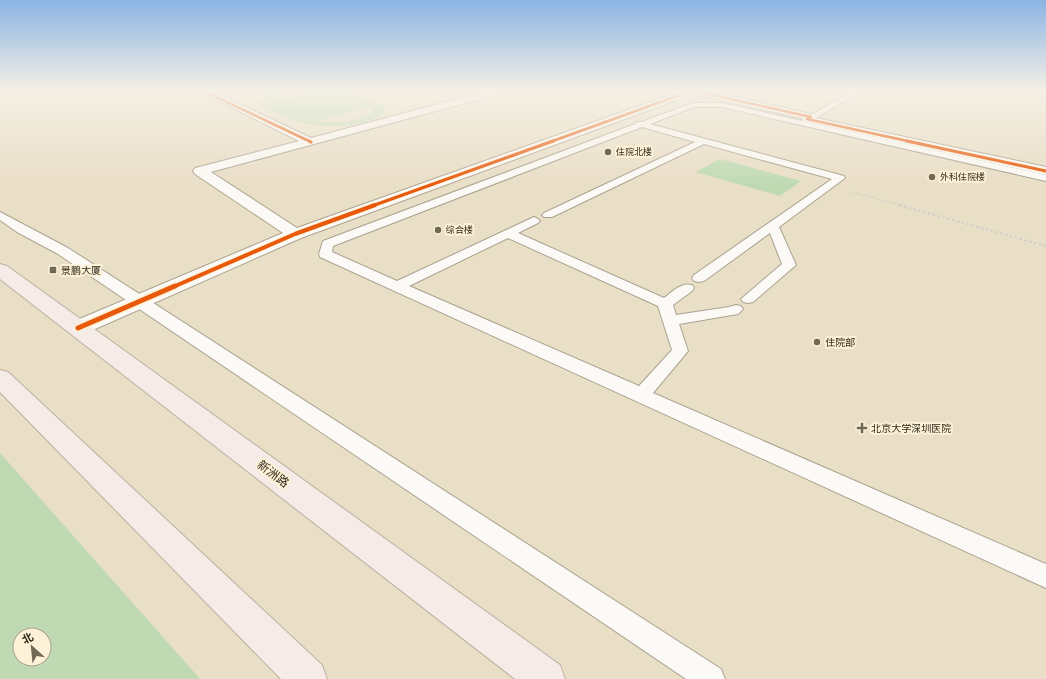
<svg xmlns="http://www.w3.org/2000/svg" width="1046" height="679" viewBox="0 0 1046 679" font-family="Raleway,'Noto Sans SC',sans-serif">
<style>
.green{fill:#bfdab2;fill-rule:evenodd}
.lines{fill:none;stroke-linecap:round;stroke-linejoin:round}
.lane-casing{stroke:#aaa290;stroke-width:2}
.street-casing{stroke:#aaa290;stroke-width:2}
.primary-casing{stroke:#c0afa2;stroke-width:2}
.path-far1{stroke:#d1cfc8;stroke-width:1.5;stroke-dasharray:2 2;stroke-linecap:butt}
.path{stroke:#d1cfc8;stroke-width:2;stroke-dasharray:2.5 2.5;stroke-linecap:butt}
.lane{fill:#fcfaf6;fill-rule:evenodd}
.street{fill:#fcfaf6;fill-rule:evenodd}
.primary{fill:#f5ece8;fill-rule:evenodd}
.cycleway-far3-casing{stroke:#fdf1d7;stroke-width:3.5}
.cycleway-far2-casing{stroke:#fdf1d7;stroke-width:4.5}
.cycleway-far1-casing{stroke:#fdf1d7;stroke-width:6}
.cycleway-casing{stroke:#fdf1d7;stroke-width:8}
.cycleway-far3{stroke:#e8590c;stroke-width:2.5}
.cycleway-far2{stroke:#e8590c;stroke-width:3}
.cycleway-far1{stroke:#e8590c;stroke-width:4}
.cycleway{stroke:#e8590c;stroke-width:5}
.poi-dot{fill:#716856;stroke:#fdf1d7;stroke-width:1.5}
.labels{text-anchor:middle;stroke-width:4;stroke-linejoin:round;paint-order:stroke}
.far-poi-label{font-size:9px;fill:#312919;stroke:#fdf1d7;text-anchor:start}
.poi-label{font-size:10px;fill:#312919;stroke:#fdf1d7;text-anchor:start}
.near-street-label{font-size:12px;fill:#312919;stroke:#fdf1d7}
</style>
<rect width="100%" height="100%" fill="#e9dec6"/>
<g class="green">
<path d="M281 90H300L282 94 273 98 272 102 323 90H342L383 105 386 108 385 112C369 127 329 128 308 124 295 122 271 112 260 104L259 101 266 95ZM371 107 372 112C360 123 334 124 318 121Z"/>
<path d="M720 159 801 181 780 196 696 172Z"/>
<path d="M0 453 200 679H0ZM20 635H44V659H20Z"/>
</g>
<g class="lines">
<defs>
<g id="lane">
<path d="M855 90H864L814 119H808L807 117Z"/>
<path d="M693 103H722L1046 175V181L722 107H694L650 124 844 176 845 178 779 227 796 265 753 302 748 303 743 302 741 299 782 264 770 233 704 281 699 282 694 281 692 278 694 275 832 179 704 144 552 217H544L542 215 544 213 695 142 642 127 333 246 332 252 397 281 534 217 538 219 540 221 538 223 518 233 664 298C672 292 681 282 692 285L694 288 692 291 673 305 676 315 729 307 736 305 741 306 743 309 738 314 679 324 688 351 653 393 1046 564V588L320 257 319 254 323 241 635 124 636 122H641ZM508 238 658 306 672 350 639 386 409 286Z"/>
<path d="M0 212 68 248 721 669 725 679H686L58 254 17 232 0 220Z"/>
</g>
<path id="street" d="M197 90H210L311 138 491 90H508L506 92 211 172 297 228 684 90H705L811 114 815 115 816 118 1046 167V175L807 122 803 121 802 118 693 94 301 238 86 333 78 334 70 333 67 328 70 323 283 233 195 174 193 171 195 168 299 141Z"/>
<g id="primary">
<path d="M0 264 7 266 560 665 565 679H515L0 279Z"/>
<path d="M0 370 8 372 322 665 327 679H281L0 392Z"/>
</g>
</defs>
<use href="#lane" class="lane-casing"/>
<use href="#street" class="street-casing"/>
<use href="#primary" class="primary-casing"/>
<path class="path-far1" d="M852 192 903 206"/>
<path class="path" d="M899 205 1046 246"/>
<use href="#lane" class="lane"/>
<use href="#street" class="street"/>
<use href="#primary" class="primary"/>
<defs>
<g id="cycleway-far3">
<path d="M202 90 311 142"/>
<path d="M690 90 811 117 807 119 912 142"/>
<path d="M550 142 691 91"/>
</g>
<g id="cycleway-far2">
<path d="M309 141 311 142"/>
<path d="M907 141 1046 171"/>
<path d="M372 206 553 141"/>
</g>
<path id="cycleway-far1" d="M173 287 295 234 375 205"/>
<path id="cycleway" d="M78 328 175 286"/>
</defs>
<use href="#cycleway-far3" class="cycleway-far3-casing"/>
<use href="#cycleway-far2" class="cycleway-far2-casing"/>
<use href="#cycleway-far1" class="cycleway-far1-casing"/>
<use href="#cycleway" class="cycleway-casing"/>
<use href="#cycleway-far3" class="cycleway-far3"/>
<use href="#cycleway-far2" class="cycleway-far2"/>
<use href="#cycleway-far1" class="cycleway-far1"/>
<use href="#cycleway" class="cycleway"/>
</g>
<linearGradient id="sky" x2="0" y2="1"><stop stop-color="#8bb4e4"/><stop offset="0.49" stop-color="#f5f0e5"/><stop offset="1" stop-color="#f5f0e5" stop-opacity="0"/></linearGradient>
<rect width="1046" height="185" fill="url(#sky)"/>
<g class="poi-dot">
<circle cx="608" cy="152" r="4"/>
<circle cx="932" cy="177" r="4"/>
<circle cx="438" cy="230" r="4"/>
<rect x="49" y="266" width="8" height="8" rx="2"/>
<circle cx="817" cy="342" r="4"/>
<path d="M860 422h4v4h4v4h-4v4h-4v-4h-4v-4h4z"/>
</g>
<g class="labels">
<g class="far-poi-label">
<text x="616" y="155">住院北楼</text>
<text x="940" y="180">外科住院楼</text>
<text x="446" y="233">综合楼</text>
</g>
<g class="poi-label">
<text x="61" y="274">景鹏大厦</text>
<text x="825" y="346">住院部</text>
<text x="871" y="432">北京大学深圳医院</text>
</g>
<g class="near-street-label">
<text transform="translate(273 474) rotate(37)" y="4">新洲路</text>
</g>
</g>
<g transform="translate(32 647) rotate(333)"><circle r="19" fill="#fdf1d7" stroke="#aba18b"/>
<path d="M0-3L7 15L0 10L-7 15Z" fill="#716856"/>
<text y="-6" font-size="11" font-weight="bold" text-anchor="middle" fill="#312919">北</text>
</g>
</svg>
